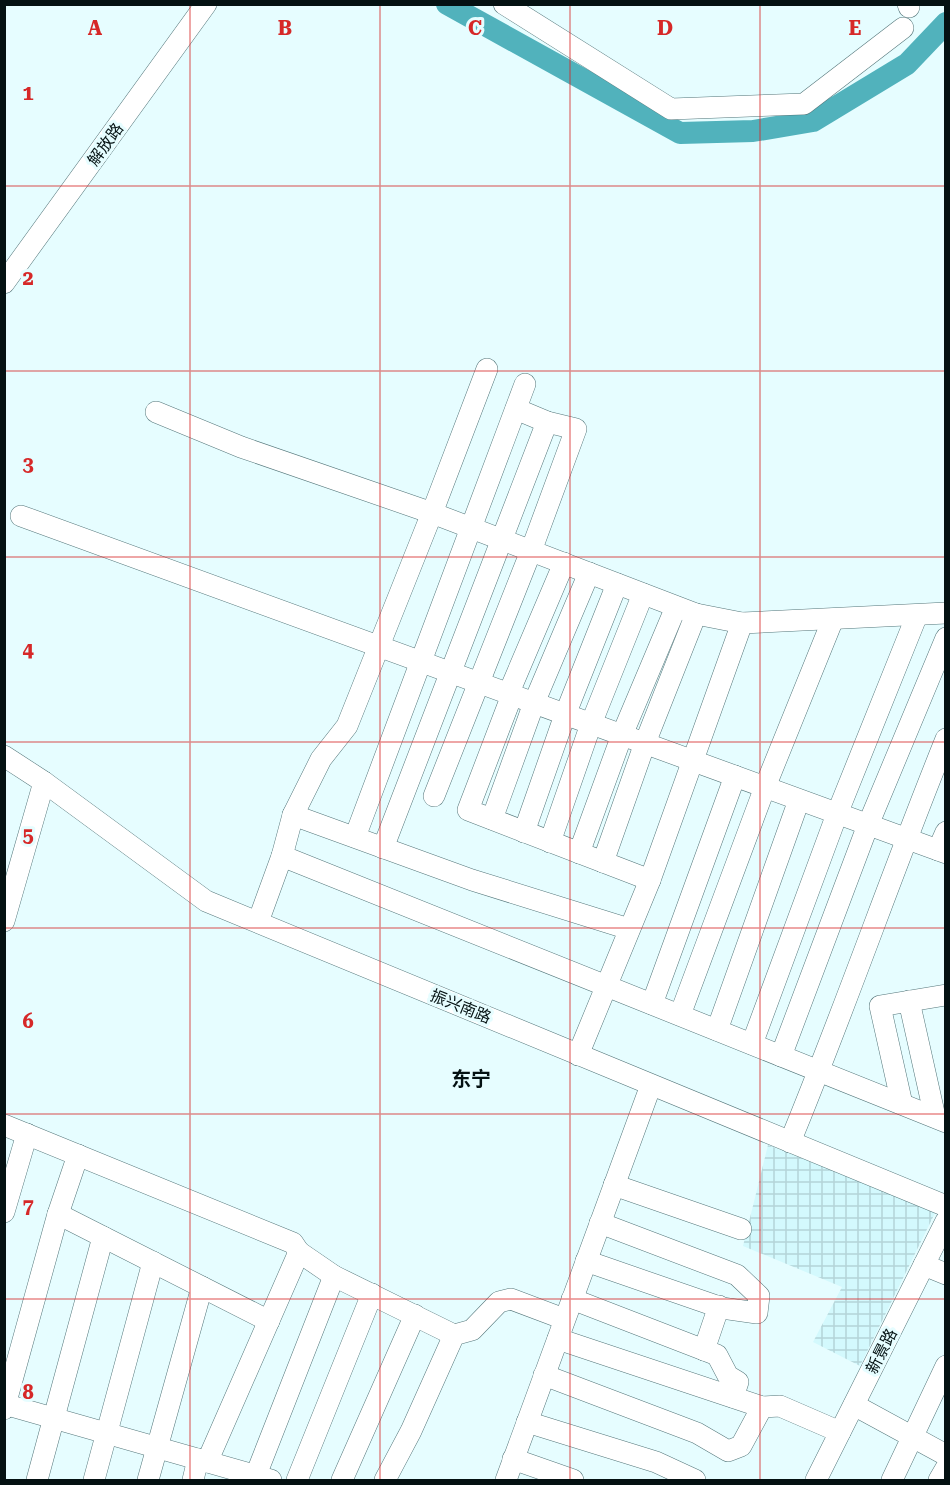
<svg xmlns="http://www.w3.org/2000/svg" width="950" height="1485" viewBox="0 0 950 1485" font-family="'Roboto Serif','Noto Sans SC',serif">
<style>
.industrial{fill:url(#industrial-grid)}
.lines{fill:none;stroke-linecap:round;stroke-linejoin:round}
.canal{stroke:#51b2bc;stroke-width:22}
.minor-casing{stroke:#55777b;stroke-width:22}
.minor{stroke:#fff;stroke-width:21}
.grid{fill:none;stroke:#d62828;stroke-width:1.5;stroke-opacity:0.55}
.labels{text-anchor:middle;stroke-width:6;stroke-linejoin:round;paint-order:stroke}
.street-label{font-size:16px;fill:#041112;stroke:#e6fdff}
.quarter-label{font-size:20px;font-weight:bold;fill:#041112;stroke:#e6fdff}
.grid-label{font-size:20px;text-anchor:middle;font-weight:bold;fill:#d62828;stroke:#e6fdff;stroke-width:6;stroke-linejoin:round;paint-order:stroke}
</style>
<defs>
<pattern id="industrial-grid" width="8" height="8" patternUnits="userSpaceOnUse" patternTransform="scale(1.5)"><rect width="8" height="8" fill="#d3f9fd"/><path d="M0 4h8M4 0v8" fill="none" stroke="#b4d4d8"/></pattern>
</defs>
<rect width="100%" height="100%" fill="#e6fdff"/>
<path class="industrial" d="M768 1145 936 1211 860 1366 813 1342 842 1287 743 1246Z"/>
<g class="lines">
<path class="canal" d="M447 4 680 133 753 131 813 121 907 64 946 23"/>
<defs>
<g id="minor">
<path d="M504 4 671 109 804 104 903 28"/>
<path d="M908 4 909 7"/>
<path d="M4 283 206 4"/>
<path d="M156 412 241 447 432 513 696 614 742 623 946 613"/>
<path d="M21 516 946 853"/>
<path d="M564 563 510 690 512 695 468 810 650 880"/>
<path d="M4 756 44 782 206 901 946 1206"/>
<path d="M434 796 531 551 576 429 547 422 516 409"/>
<path d="M293 815 472 880 629 929"/>
<path d="M492 819 534 703 589 573"/>
<path d="M524 832 565 715 617 584"/>
<path d="M355 837 525 384"/>
<path d="M550 842 591 724 643 594"/>
<path d="M383 848 547 422"/>
<path d="M938 850 946 832"/>
<path d="M579 853 622 735 676 607"/>
<path d="M282 856 946 1122"/>
<path d="M603 862 645 743 696 614"/>
<path d="M4 921 44 782"/>
<path d="M258 922 282 856 293 815 321 759 347 726 432 513 487 369"/>
<path d="M909 1001 935 1117"/>
<path d="M652 1004 735 776"/>
<path d="M680 1015 765 787 833 619"/>
<path d="M717 1030 799 800"/>
<path d="M752 1044 837 814 917 615"/>
<path d="M578 1055 650 880 742 623"/>
<path d="M781 1056 868 825 946 638"/>
<path d="M902 1104 880 1006 946 995"/>
<path d="M4 1125 293 1243 299 1252 207 1462"/>
<path d="M790 1142C845 1009 892 872 946 739"/>
<path d="M614 1185 741 1229"/>
<path d="M4 1212 27 1134"/>
<path d="M58 1214 269 1321"/>
<path d="M299 1252 334 1276 454 1335"/>
<path d="M586 1261 722 1308 757 1313 759 1296 737 1275 600 1223"/>
<path d="M924 1265 946 1274"/>
<path d="M572 1299 717 1355 728 1376 738 1382 733 1397"/>
<path d="M558 1339 762 1407"/>
<path d="M704 1350 719 1306"/>
<path d="M544 1375 697 1433 728 1451 741 1446 762 1407 780 1406 840 1432"/>
<path d="M4 1404 271 1480"/>
<path d="M854 1405 946 1455"/>
<path d="M4 1409 58 1214 78 1155"/>
<path d="M527 1422 656 1462 695 1480"/>
<path d="M513 1459 573 1480"/>
<path d="M37 1480 103 1237"/>
<path d="M94 1480 153 1262"/>
<path d="M148 1480 202 1287"/>
<path d="M193 1480 198 1459"/>
<path d="M254 1480 334 1276"/>
<path d="M297 1480 372 1294"/>
<path d="M342 1480 415 1315"/>
<path d="M385 1480 411 1431 454 1335 472 1330 499 1302 511 1299 564 1319"/>
<path d="M506 1480 651 1085"/>
<path d="M816 1480 946 1221"/>
<path d="M892 1480 946 1366"/>
<path d="M939 1480 946 1468"/>
</g>
</defs>
<use href="#minor" class="minor-casing"/>
<use href="#minor" class="minor"/>
</g>
<path class="grid" d="M190 4V1480M380 4V1480M570 4V1480M760 4V1480M4 186H946M4 371H946M4 557H946M4 742H946M4 928H946M4 1114H946M4 1299H946"/>
<g class="labels">
<g class="street-label">
<text transform="translate(105 144) rotate(-54)" y="6">解放路</text>
<text transform="translate(461 1006) rotate(22)" y="6">振兴南路</text>
<text transform="translate(881 1351) rotate(-63)" y="6">新景路</text>
</g>
<g class="quarter-label">
<text x="471" y="1086">东宁</text>
</g>
</g>
<g class="grid-label">
<text x="95" y="35">A</text>
<text x="285" y="35">B</text>
<text x="475" y="35">C</text>
<text x="665" y="35">D</text>
<text x="855" y="35">E</text>
<text x="28" y="100">1</text>
<text x="28" y="285">2</text>
<text x="28" y="471">3</text>
<text x="28" y="657">4</text>
<text x="28" y="842">5</text>
<text x="28" y="1028">6</text>
<text x="28" y="1213">7</text>
<text x="28" y="1399">8</text>
</g>
<rect width="950" height="1485" fill="none" stroke="#041112" stroke-width="12"/>
</svg>
